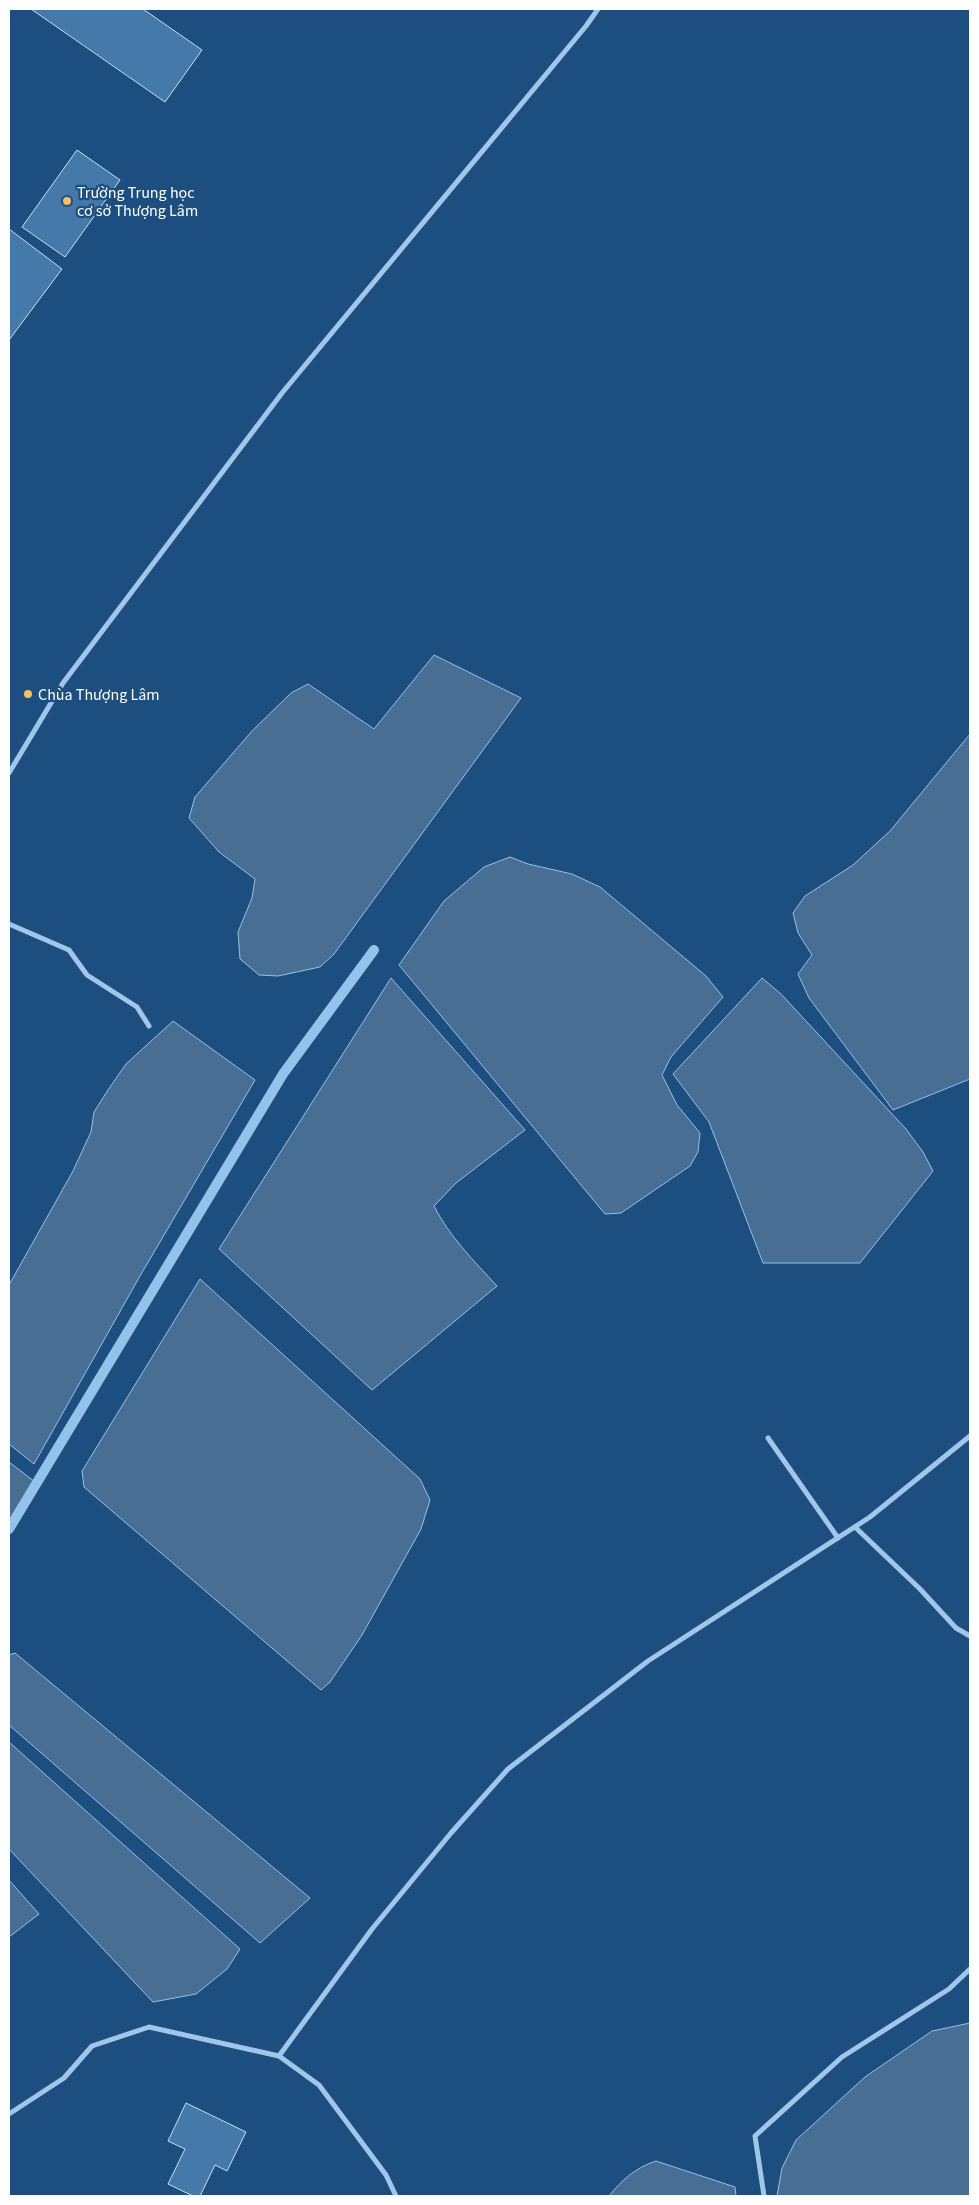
<svg xmlns="http://www.w3.org/2000/svg" width="979" height="2205" viewBox="0 0 979 2205" font-family="'Source Sans 3',sans-serif">
<style>
.water{fill:#486e93;stroke:#93c3eb}
.lines{fill:none;stroke-linecap:round;stroke-linejoin:round}
.stream{stroke:#93c3eb;stroke-width:10}
.building{fill:#4479aa;stroke:#c4dff7}
.minor{stroke:#a0c7e9;stroke-width:5}
.poi-dot{fill:#fac15d;stroke:#1c4f80;stroke-width:2}
.labels{text-anchor:middle;stroke-width:4.5;stroke-linejoin:round;paint-order:stroke}
.poi-label{font-size:16px;fill:#fff;stroke:#1c4f80;text-anchor:start}
</style>
<rect width="100%" height="100%" fill="#1c4f80"/>
<g class="water">
<path d="M434 655 521 698 334 954 320 967 278 976 259 975 240 959 238 932 252 898 255 879 219 852 189 818 195 797 252 731 291 693 308 684 374 729Z"/>
<path d="M970 734V1079L893 1110 809 998 798 974 812 955 798 933 793 913 805 896 853 865 890 831Z"/>
<path d="M510 857 528 864 572 874 600 887 706 976 723 997 671 1057 662 1075 677 1105 700 1133 698 1152 690 1166 621 1213 605 1214 399 965 444 901 484 867Z"/>
<path d="M391 978 525 1130 456 1183 434 1206C449 1236 474 1261 497 1286L372 1390 219 1249Z"/>
<path d="M762 978 781 994 906 1129 923 1152 933 1171 860 1263H763L709 1122 673 1074Z"/>
<path d="M173 1021 255 1080 140 1276 34 1464 9 1444V1285L73 1171 91 1132 94 1112 108 1090 126 1064Z"/>
<path d="M200 1279 420 1479 430 1500 421 1529 362 1635 330 1682 321 1690 84 1487 82 1471Z"/>
<path d="M9 1462 35 1482 32 1490 9 1522Z"/>
<path d="M15 1653 310 1898 260 1943 9 1725V1655Z"/>
<path d="M9 1742 240 1949 227 1969 196 1994 153 2002 9 1849Z"/>
<path d="M9 1880 39 1914 9 1937Z"/>
<path d="M970 2023V2196H777L782 2168 796 2140 865 2077 932 2031Z"/>
<path d="M656 2161 735 2187 736 2196H609C622 2180 635 2168 656 2161Z"/>
</g>
<g class="lines">
<path class="stream" d="M9 1529 283 1074 374 950"/>
</g>
<g class="building">
<path d="M31 9H143L202 50 165 102Z"/>
<path d="M77 150 120 180 65 257 22 227Z"/>
<path d="M9 229 62 269 9 340Z"/>
<path d="M186 2103 246 2132 227 2171 215 2165 200 2196H193L168 2184 185 2149 168 2141Z"/>
</g>
<g class="lines">
<g class="minor">
<path d="M9 773 63 683 282 393 586 26 598 9"/>
<path d="M9 924 69 950 87 975 137 1007 149 1026"/>
<path d="M768 1438 838 1538"/>
<path d="M855 1527 920 1589 956 1628 970 1636"/>
<path d="M279 2056 372 1929 451 1833 508 1769 648 1661 870 1517 970 1436"/>
<path d="M9 2114 64 2078 92 2046 149 2027 279 2056 319 2085 386 2175 396 2196"/>
<path d="M764 2196 755 2136 842 2057 949 1989 970 1969"/>
</g>
</g>
<g class="poi-dot">
<circle cx="67" cy="201" r="5"/>
<circle cx="28" cy="694" r="5"/>
</g>
<g class="labels">
<g class="poi-label">
<text x="77" y="198">Trường Trung học<tspan x="77" dy="18">cơ sở Thượng Lâm</tspan></text>
<text x="38" y="700">Chùa Thượng Lâm</text>
</g>
</g>
<rect width="979" height="2205" fill="none" stroke="#ffffff" stroke-width="20"/>
</svg>
